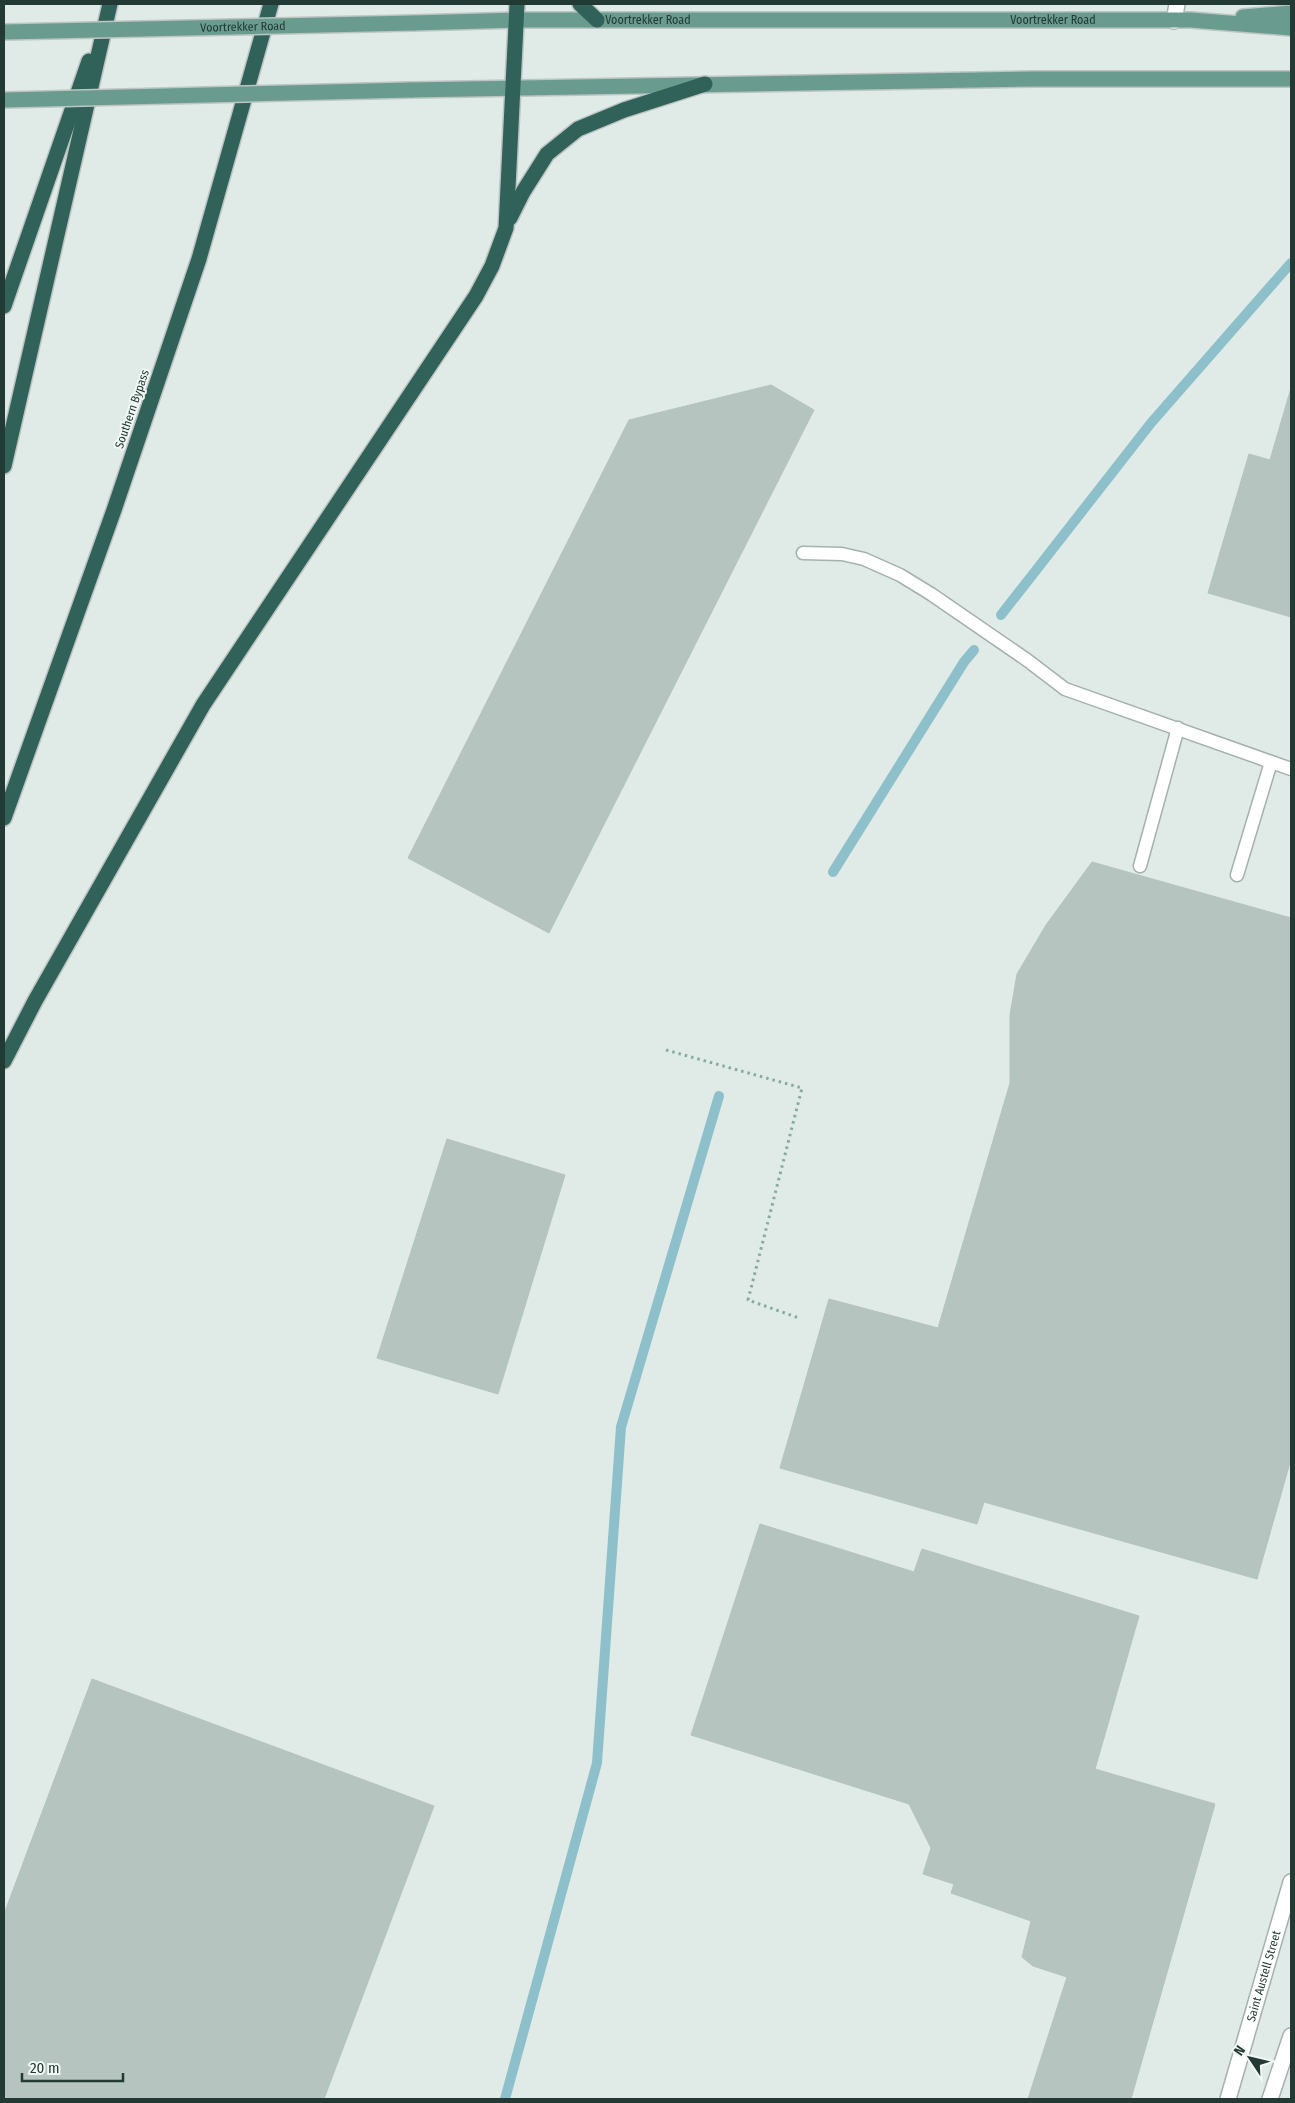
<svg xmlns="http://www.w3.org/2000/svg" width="1295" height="2103" viewBox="0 0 1295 2103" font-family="'Fira Sans Condensed',sans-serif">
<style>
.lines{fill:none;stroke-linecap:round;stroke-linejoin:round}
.stream{stroke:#8dc0ca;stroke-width:10}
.building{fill:#b6c4bf;stroke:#b3c3bd}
.service-casing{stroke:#a4b1ad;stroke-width:15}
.minor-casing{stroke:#a4b1ad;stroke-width:18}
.tertiary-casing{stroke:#a4b1ad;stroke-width:18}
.primary-casing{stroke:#bdc4c2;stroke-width:18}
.motorway-casing{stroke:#bdc4c2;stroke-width:18}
.path{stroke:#83ab9f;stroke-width:3;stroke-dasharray:2.5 4;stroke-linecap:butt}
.service{stroke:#fff;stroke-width:12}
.minor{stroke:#fff;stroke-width:15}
.tertiary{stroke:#fff;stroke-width:15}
.primary{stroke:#699c8f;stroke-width:15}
.motorway{stroke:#316259;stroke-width:15}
.primary-bridge-casing{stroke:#bdc4c2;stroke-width:18;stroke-linecap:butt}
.primary-bridge{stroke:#699c8f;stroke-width:15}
.labels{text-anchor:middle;stroke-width:4;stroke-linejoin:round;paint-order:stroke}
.street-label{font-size:12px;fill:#233933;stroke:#f0f7f4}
</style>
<rect width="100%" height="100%" fill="#e0eae6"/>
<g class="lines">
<g class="stream">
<path d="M1001 615 1151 423 1291 263"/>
<path d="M833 872 964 662 974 650"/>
<path d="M505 2099 597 1763 621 1427 719 1096"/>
</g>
</g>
<g class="building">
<path d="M771 385 814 410 549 933 408 858 629 420Z"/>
<path d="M1291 388V617L1208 593 1249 454 1270 460Z"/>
<path d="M1092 862 1291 918V1459L1257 1579 984 1502 977 1524 780 1468 829 1299 938 1328 1010 1083V1015L1017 974 1046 925Z"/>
<path d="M447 1139 565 1175 498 1394 377 1358Z"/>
<path d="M760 1524 914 1572 922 1549 1139 1616 1095 1769 1215 1804 1131 2099H1028L1067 1977 1033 1966 1022 1957 1031 1921 951 1893 954 1884 923 1874 931 1848 909 1804 691 1735Z"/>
<path d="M92 1679 434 1806 324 2099H4V1914Z"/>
</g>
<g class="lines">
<defs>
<g id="service">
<path d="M803 553 842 554 864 559 900 575 931 594 1027 660 1065 689 1291 769"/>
<path d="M1140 866 1178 728"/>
<path d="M1237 875 1271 762"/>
</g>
<path id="minor" d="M1174 21 1177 4"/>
<g id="tertiary">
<path id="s1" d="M1228 2099 1291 1882"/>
<path d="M1270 2099 1291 2036"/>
</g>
<g id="primary">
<path d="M1243 17 1291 13"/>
<path id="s2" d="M413 23 517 20H1191L1291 28"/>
<path d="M410 90 1032 79H1291"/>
</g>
<g id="motorway">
<path d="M580 4 597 20"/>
<path d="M510 218 523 192 547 154 578 129 624 110 705 84"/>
<path d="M4 306 89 61"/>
<path d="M4 466 110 4"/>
<path d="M4 818 114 510 199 259 271 4"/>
<path d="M4 1061 35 1001 203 705 476 296 492 266 506 228 517 4"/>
</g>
</defs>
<use href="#service" class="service-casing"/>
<use href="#minor" class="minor-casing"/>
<use href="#tertiary" class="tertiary-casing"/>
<use href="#primary" class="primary-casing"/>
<use href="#motorway" class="motorway-casing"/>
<path class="path" d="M666 1050 802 1088 748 1300 799 1318"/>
<use href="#service" class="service"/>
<use href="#minor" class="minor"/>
<use href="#tertiary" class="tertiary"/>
<use href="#primary" class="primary"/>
<use href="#motorway" class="motorway"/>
<defs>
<g id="primary-bridge">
<path id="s3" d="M4 32 413 23"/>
<path d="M4 100 410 90"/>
</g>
</defs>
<use href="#primary-bridge" class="primary-bridge-casing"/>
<use href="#primary-bridge" class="primary-bridge"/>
</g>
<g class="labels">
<g class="street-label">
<text dy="4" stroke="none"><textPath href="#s2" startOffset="235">Voortrekker Road</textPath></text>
<text dy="4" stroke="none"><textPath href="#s2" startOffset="640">Voortrekker Road</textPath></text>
<text dy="4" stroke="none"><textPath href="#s3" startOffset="239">Voortrekker Road</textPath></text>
<text transform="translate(132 409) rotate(-71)" y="4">Southern Bypass</text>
<text dy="4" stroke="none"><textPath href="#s1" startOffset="128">Saint Austell Street</textPath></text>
</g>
</g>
<rect width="1295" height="2103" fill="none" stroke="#233933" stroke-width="10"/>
<g transform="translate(1250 2058) rotate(305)" stroke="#f0f7f4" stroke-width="4" paint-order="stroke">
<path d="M0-4L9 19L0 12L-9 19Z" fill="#233933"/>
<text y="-8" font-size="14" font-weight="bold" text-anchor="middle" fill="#233933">N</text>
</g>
<path d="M22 2073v8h101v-8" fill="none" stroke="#233933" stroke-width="2.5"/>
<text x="30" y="2073" font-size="15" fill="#233933" stroke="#f0f7f4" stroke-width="4" paint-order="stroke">20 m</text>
</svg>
